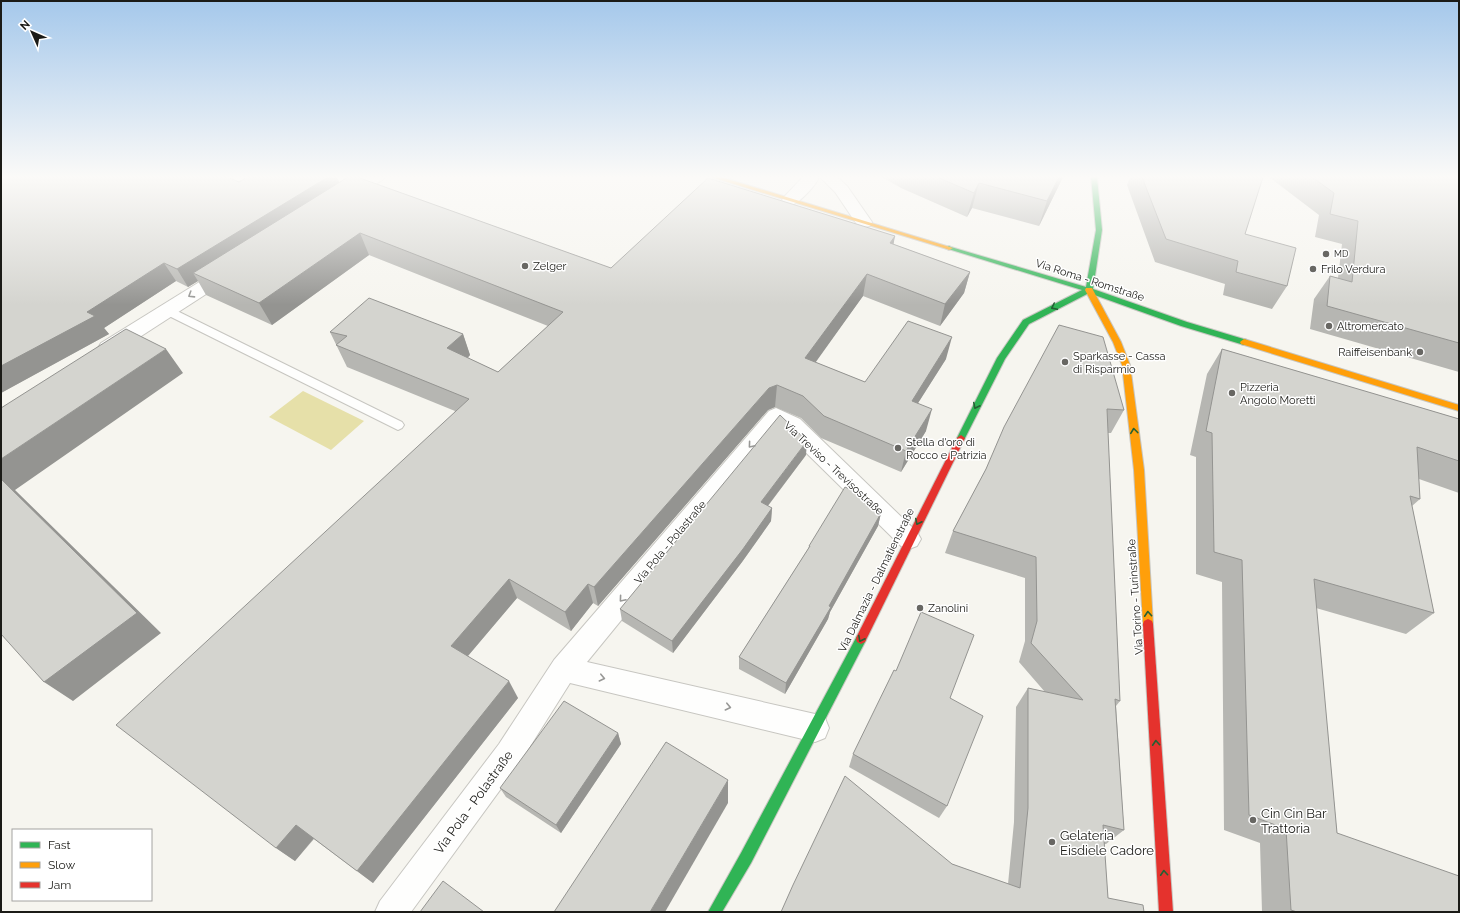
<svg xmlns="http://www.w3.org/2000/svg" width="1460" height="913" viewBox="0 0 1460 913" font-family="Raleway,sans-serif">
<style>
.green{fill:#e6e0a9}
.lines{fill:none;stroke-linecap:round;stroke-linejoin:round}
.lane-casing{stroke:#c7c6c1;stroke-width:2}
.street-casing{stroke:#c7c6c1;stroke-width:2}
.fast-casing{stroke:#c7c6c1;stroke-width:2}
.slow-casing{stroke:#c7c6c1;stroke-width:2}
.jam-casing{stroke:#c7c6c1;stroke-width:2}
.lane{fill:#fefefd;fill-rule:evenodd}
.street{fill:#fefefd;fill-rule:evenodd}
.fast{fill:#30b455;fill-rule:evenodd}
.slow{fill:#ff9f0a;fill-rule:evenodd}
.jam{fill:#e5322d;fill-rule:evenodd}
.wall{fill:#b6b6b2}
.shaded-wall{fill:#949491}
.building{fill:#d4d4cf;stroke:#949491}
.oneway{stroke:#989896}
.oneway2{stroke:#246033}
.poi-dot{fill:#686763;stroke:#fff;stroke-width:1.5}
.labels{text-anchor:middle;stroke-width:3;stroke-linejoin:round;paint-order:stroke}
.far-poi-label{font-size:9px;fill:#1b1b17;stroke:#fff;text-anchor:start}
.poi-label{font-size:11px;fill:#1b1b17;stroke:#fff;text-anchor:start}
.street-label{font-size:11px;fill:#1b1b17;stroke:#fff}
.near-street-label{font-size:13px;fill:#1b1b17;stroke:#fff}
.near-poi-label{font-size:13px;fill:#1b1b17;stroke:#fff;text-anchor:start}
</style>
<rect width="100%" height="100%" fill="#f6f5ef"/>
<path class="green" d="M303 391 364 421 331 450 269 417Z"/>
<g class="lines">
<defs>
<path id="lane" d="M167 306 402 422 404 425 402 428 398 430 394 428 163 313 161 310 163 307Z"/>
<g id="street">
<path d="M366 177H385L382 180 351 201 345 203 339 201 337 198 339 195Z"/>
<path d="M803 177H819C817 184 801 201 794 204 791 205 788 204 784 203L782 200 784 197Z"/>
<path d="M820 177H837L847 186 872 222 870 226 864 227 858 226 835 192Z"/>
<path d="M228 267 234 268 237 272 234 276 115 353 108 355 101 353 98 348 101 343 222 268Z"/>
<path d="M776 408 800 419 917 532 921 539 917 546 909 549 901 546 784 431 779 427 587 662 815 714 825 718 829 728 825 738 815 742 570 683 519 764 411 912H375L380 901 499 744 554 660 769 411Z"/>
</g>
<g id="fast">
<path d="M1091 177H1097L1102 230 1093 289 1187 322 1247 340 1248 342 1244 345 1181 326 1089 293 1029 324 1005 359 964 440H958L957 438 997 358 1023 320 1082 290 945 248 949 246 951 247 1086 287 1096 230Z"/>
<path d="M861 634 865 636 866 639 865 642 751 863 722 912H708L741 853 857 636Z"/>
</g>
<g id="slow">
<path d="M711 177H721L953 248 949 250 947 249Z"/>
<path d="M1086 288H1092L1093 290 1121 342 1130 365 1144 470 1153 624 1152 627 1148 629 1144 627 1143 624 1134 470 1122 365 1113 342 1085 290Z"/>
<path d="M1244 339 1459 405V411L1241 344 1240 342Z"/>
</g>
<g id="jam">
<path d="M961 435 965 438 865 642 861 644 857 642 856 639 857 636 957 438Z"/>
<path d="M1148 619 1152 621 1153 624 1173 912H1159L1143 624 1144 621Z"/>
</g>
</defs>
<use href="#lane" class="lane-casing"/>
<use href="#street" class="street-casing"/>
<use href="#fast" class="fast-casing"/>
<use href="#slow" class="slow-casing"/>
<use href="#jam" class="jam-casing"/>
<use href="#lane" class="lane"/>
<use href="#street" class="street"/>
<use href="#fast" class="fast"/>
<use href="#slow" class="slow"/>
<use href="#jam" class="jam"/>
</g>
<g class="wall">
<path d="M1 177 239 182H339L611 268 895 236 893 244 970 272 964 293 940 326 863 296 815 362 865 382 946 359 918 403 926 431 901 472 821 438 801 418 775 407 768 410 598 606 593 603 571 631 517 598 468 656 518 698 373 883 357 871 314 839 295 861 276 848 455 411 347 367 330 332 463 334 470 355 468 358 498 372 548 326 369 255 272 325 206 295 198 281 188 287 176 281 104 328 109 334 1 393Z"/>
<path d="M882 177H1063L1039 226 972 208 967 217 901 188Z"/>
<path d="M1130 177H1263L1245 234 1287 286 1272 309 1223 295 1225 284 1155 262 1127 185Z"/>
<path d="M1269 177H1459V372L1310 329 1314 299 1330 276 1338 278 1342 244 1315 237 1319 215Z"/>
<path d="M1059 325 1124 410 1111 433H1108L1120 701 1116 706 1124 830 1106 844H1104L1108 898 781 912 952 864 1008 884 1014 822 1016 707 1028 688 1045 692 1019 662 1025 641V578L945 553 953 531 986 469Z"/>
<path d="M1222 349 1459 419V493L1419 479 1420 499 1412 506 1434 613 1406 634 1316 608 1337 833 1459 912H1262L1260 843 1224 830 1222 582 1196 574V457L1190 455 1207 374Z"/>
<path d="M806 455 768 506 772 508 771 521 742 562 673 653 622 621 620 609Z"/>
<path d="M881 513 878 526 830 612 828 619 785 694 739 669V657L808 549 809 546Z"/>
<path d="M950 698 947 806 939 818 849 767 853 754Z"/>
<path d="M618 733 621 744 561 833 506 797 500 788Z"/>
</g>
<g class="shaded-wall">
<path d="M328 177H337L342 190 193 273 198 281 188 287 177 269Z"/>
<path d="M1059 177H1063L1039 226 1047 201Z"/>
<path d="M979 183 972 208 967 217 974 193Z"/>
<path d="M360 233 369 255 272 325 259 303Z"/>
<path d="M895 236 891 258 890 243Z"/>
<path d="M164 263 176 281 104 328 109 334 1 393V366Z"/>
<path d="M970 272 964 293 940 326 945 304Z"/>
<path d="M867 274 863 296 803 380 805 358Z"/>
<path d="M463 334 470 355 455 370 447 348Z"/>
<path d="M952 337 946 359 906 422 912 401Z"/>
<path d="M166 349 183 373 15 490 161 633 73 701 44 682 1 479V459Z"/>
<path d="M777 385 775 407 768 410 598 606 594 587 769 388Z"/>
<path d="M932 409 926 431 901 472 906 451Z"/>
<path d="M807 441 806 455 760 516 761 502Z"/>
<path d="M772 508 771 521 742 562 673 653 672 641Z"/>
<path d="M881 513 878 526 830 612 828 619 785 694 786 683 829 606Z"/>
<path d="M509 579 517 598 461 664 451 646Z"/>
<path d="M588 584 593 603 571 631 565 612Z"/>
<path d="M509 681 518 698 373 883 357 871Z"/>
<path d="M618 733 621 744 561 833 556 825Z"/>
<path d="M728 780V803L665 912H650Z"/>
<path d="M296 825 314 838 295 861 276 848Z"/>
</g>
<g class="building">
<path d="M1 177H227L239 182 247 177H328L177 269 164 263 87 312 95 316 1 366Z"/>
<path d="M348 177H357L611 268 708 178 895 236 890 243 970 272 945 304 867 274 805 358 865 382 908 321 952 337 912 401 932 409 906 451 824 416 803 396 777 385 769 388 594 587 588 584 565 612 509 579 451 646 509 681 357 871 296 825 276 848 116 725 469 399 336 345 347 336 330 332 369 298 463 334 447 348 498 372 563 312 360 233 259 303 193 273Z"/>
<path d="M937 177H1059L1047 201 979 183 974 193Z"/>
<path d="M1142 177H1263L1245 234 1296 248 1287 286 1236 272 1238 261 1166 239Z"/>
<path d="M1312 177H1459V343L1327 306 1330 276 1352 282 1358 221 1330 214 1334 193Z"/>
<path d="M1059 325 1103 337 1124 410 1107 409 1120 701 1115 699 1124 830 1103 825 1108 898 1143 905 1144 912H781L793 885 845 776 952 864 1020 888 1028 808V688L1083 700 1031 643 1037 621 1036 557 953 531 986 469 1004 427Z"/>
<path d="M126 329 166 349 1 459V408Z"/>
<path d="M1222 349 1375 394 1459 419V461L1417 447 1420 499 1410 496 1434 613 1314 579 1337 833 1459 876V912H1297L1291 910 1286 829 1249 815 1242 560 1214 552 1212 433 1206 431Z"/>
<path d="M780 415 807 441 761 502 772 508 743 549 672 641 620 609Z"/>
<path d="M1 479 137 613 44 682 1 634Z"/>
<path d="M845 487 863 495 881 513 829 606 831 607 786 683 739 657 810 546H809Z"/>
<path d="M921 612 974 635 950 698 983 716 947 806 853 754 894 670 896 671Z"/>
<path d="M564 701 618 733 556 825 500 788Z"/>
<path d="M666 742 728 780 650 912H554Z"/>
<path d="M443 881 484 912H420Z"/>
</g>
<defs><path id="oneway-chevron" d="M-2-3.5L2.5 0L-2 3.5" fill="none" stroke-width="1.6" stroke-linecap="round" stroke-linejoin="round"/></defs>
<g class="oneway">
<use href="#oneway-chevron" transform="translate(191 295) rotate(148)"/>
<use href="#oneway-chevron" transform="translate(751 445) rotate(130)"/>
<use href="#oneway-chevron" transform="translate(622 599) rotate(130)"/>
<use href="#oneway-chevron" transform="translate(602 678) rotate(13)"/>
<use href="#oneway-chevron" transform="translate(728 707) rotate(13)"/>
</g>
<g class="oneway2">
<use href="#oneway-chevron" transform="translate(1054 307) rotate(154)"/>
<use href="#oneway-chevron" transform="translate(976 406) rotate(117)"/>
<use href="#oneway-chevron" transform="translate(1134 431) rotate(-97)"/>
<use href="#oneway-chevron" transform="translate(918 522) rotate(117)"/>
<use href="#oneway-chevron" transform="translate(1148 614) rotate(-94)"/>
<use href="#oneway-chevron" transform="translate(861 639) rotate(117)"/>
<use href="#oneway-chevron" transform="translate(1156 743) rotate(-94)"/>
<use href="#oneway-chevron" transform="translate(1164 873) rotate(-94)"/>
</g>
<linearGradient id="sky" x2="0" y2="1"><stop stop-color="#a5c8eb"/><stop offset="0.58" stop-color="#fbfaf8"/><stop offset="1" stop-color="#fbfaf8" stop-opacity="0"/></linearGradient>
<rect width="1460" height="305" fill="url(#sky)"/>
<g class="poi-dot">
<circle cx="1326" cy="254" r="4"/>
<circle cx="525" cy="266" r="4"/>
<circle cx="1313" cy="269" r="4"/>
<circle cx="1329" cy="326" r="4"/>
<circle cx="1420" cy="352" r="4"/>
<circle cx="1065" cy="362" r="4"/>
<circle cx="1232" cy="393" r="4"/>
<circle cx="898" cy="448" r="4"/>
<circle cx="920" cy="608" r="4"/>
<circle cx="1253" cy="820" r="4"/>
<circle cx="1052" cy="842" r="4"/>
</g>
<g class="labels">
<g class="far-poi-label">
<text x="1334" y="257">MD</text>
</g>
<g class="poi-label">
<text x="533" y="270">Zelger</text>
<text x="1321" y="273">Frilo Verdura</text>
<text x="1337" y="330">Altromercato</text>
<text x="1412" y="356" text-anchor="end">Raiffeisenbank</text>
<text x="1073" y="360">Sparkasse - Cassa<tspan x="1073" dy="13">di Risparmio</tspan></text>
<text x="1240" y="391">Pizzeria<tspan x="1240" dy="13">Angolo Moretti</tspan></text>
<text x="906" y="446">Stella d'oro di<tspan x="906" dy="13">Rocco e Patrizia</tspan></text>
<text x="928" y="612">Zanolini</text>
</g>
<g class="street-label">
<text transform="translate(1090 280) rotate(18)" y="4">Via Roma - Romstraße</text>
<text transform="translate(834 468) rotate(43)" y="4">Via Treviso - Trevisostraße</text>
<text transform="translate(670 542) rotate(-50)" y="4">Via Pola - Polastraße</text>
<text transform="translate(876 580) rotate(-64)" y="4">Via Dalmazia - Dalmatienstraße</text>
<text transform="translate(1135 597) rotate(-94)" y="4">Via Torino - Turinstraße</text>
</g>
<g class="near-street-label">
<text transform="translate(473 802) rotate(-54)" y="5">Via Pola - Polastraße</text>
</g>
<g class="near-poi-label">
<text x="1261" y="818">Cin Cin Bar<tspan x="1261" dy="15">Trattoria</tspan></text>
<text x="1060" y="840">Gelateria<tspan x="1060" dy="15">Eisdiele Cadore</tspan></text>
</g>
</g>
<rect width="1460" height="913" fill="none" stroke="#1b1b17" stroke-width="4"/>
<rect x="12" y="829" width="140" height="72" fill="#ffffff" stroke="#a4a4a2"/>
<rect x="20" y="842" width="20" height="6" fill="#30b455" stroke="#a4a4a2"/>
<text x="48" y="849" font-size="12" fill="#1b1b17">Fast</text>
<rect x="20" y="862" width="20" height="6" fill="#ff9f0a" stroke="#a4a4a2"/>
<text x="48" y="869" font-size="12" fill="#1b1b17">Slow</text>
<rect x="20" y="882" width="20" height="6" fill="#e5322d" stroke="#a4a4a2"/>
<text x="48" y="889" font-size="12" fill="#1b1b17">Jam</text>
<g transform="translate(32 32) rotate(315)" stroke="#ffffff" stroke-width="3" paint-order="stroke">
<path d="M0-3L7 15L0 10L-7 15Z" fill="#1b1b17"/>
<text y="-6" font-size="11" font-weight="bold" text-anchor="middle" fill="#1b1b17">N</text>
</g>
</svg>
